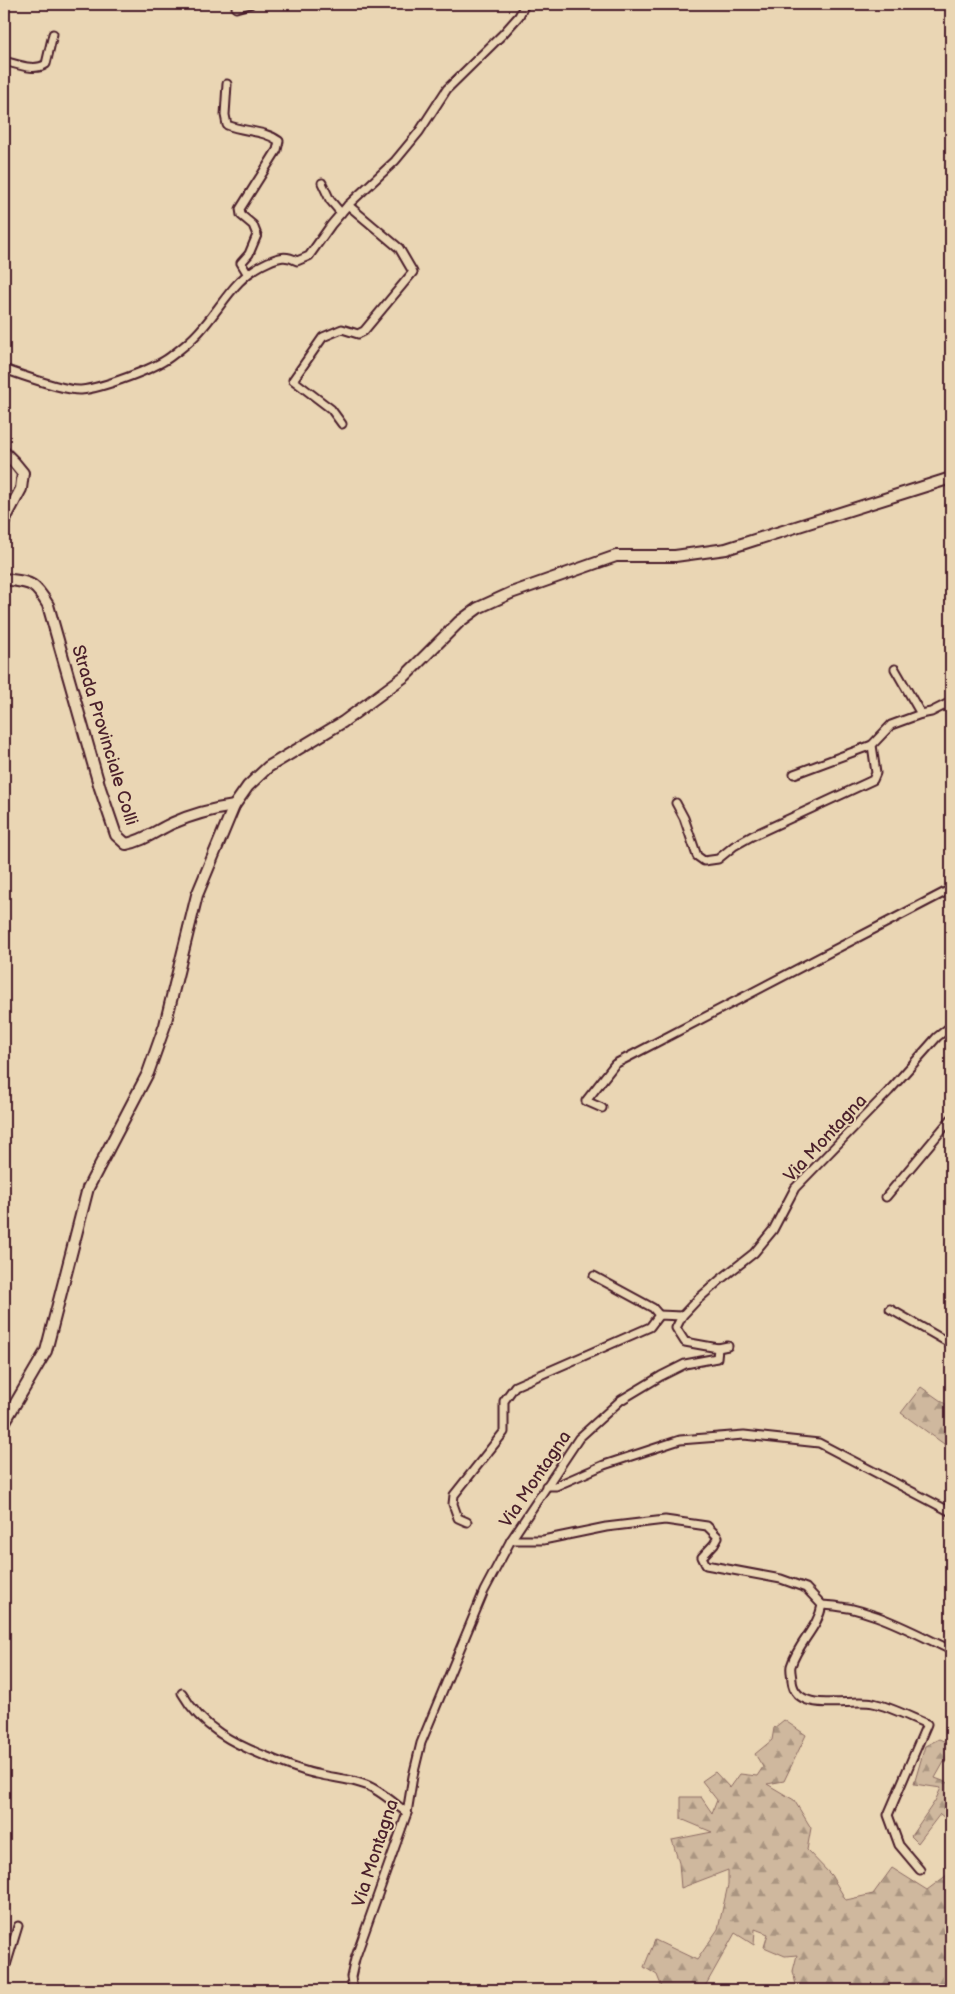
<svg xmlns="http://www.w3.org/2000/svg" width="955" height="1994" viewBox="0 0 955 1994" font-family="'Balsamiq Sans',sans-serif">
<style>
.forest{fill:url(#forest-firs);stroke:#8c6c64}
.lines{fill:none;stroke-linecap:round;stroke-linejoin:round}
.street-casing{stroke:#4a1f2b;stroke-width:11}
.secondary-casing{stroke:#4a1f2b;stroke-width:14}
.street{stroke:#ead6b4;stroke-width:7}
.secondary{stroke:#ead6b4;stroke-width:10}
.labels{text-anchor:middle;stroke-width:4;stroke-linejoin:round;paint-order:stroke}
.street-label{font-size:18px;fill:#4a1f2b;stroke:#ead6b4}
</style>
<defs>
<pattern id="forest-firs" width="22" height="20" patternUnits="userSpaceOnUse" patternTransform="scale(1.25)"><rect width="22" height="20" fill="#cfb89e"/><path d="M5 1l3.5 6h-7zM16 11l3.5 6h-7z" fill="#aa9581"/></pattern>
</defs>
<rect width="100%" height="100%" fill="#ead6b4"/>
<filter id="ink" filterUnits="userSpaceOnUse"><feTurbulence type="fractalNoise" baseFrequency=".02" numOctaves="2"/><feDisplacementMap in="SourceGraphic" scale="10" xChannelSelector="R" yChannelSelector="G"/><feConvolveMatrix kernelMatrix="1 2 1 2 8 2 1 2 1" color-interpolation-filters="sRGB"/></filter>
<g filter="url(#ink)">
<g class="forest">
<path d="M921 1387 951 1408V1449L901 1413Z"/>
<path d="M784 1720 806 1735 784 1781 767 1784 794 1800 811 1828 807 1850 831 1875 846 1900 873 1894 892 1868 927 1890 951 1872V1948L950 1952 951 1954V1990H797L793 1971 797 1955 785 1956 764 1947 768 1934 755 1929 754 1945 735 1933 703 1990H663L657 1975 644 1967 655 1940 697 1960 718 1929 728 1885V1870L681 1888 679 1863 672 1840 712 1832 681 1819V1797H701L712 1813 717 1800 702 1781 715 1772 730 1788 740 1774 757 1776 763 1767 755 1754 772 1740 774 1728Z"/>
<path d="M939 1739 951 1744V1764L944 1762 935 1778 951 1784V1823L940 1814 918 1843 911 1836 935 1801 941 1788 914 1784 925 1746Z"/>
</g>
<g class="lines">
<defs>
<g id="street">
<path d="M236 8 250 4"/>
<path d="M4 61C17 64 35 72 46 64L53 34"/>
<path d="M227 84 225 115 227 125C244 132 264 130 279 141L277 150 240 209 241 215 253 225 257 235 249 254 241 263 247 273"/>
<path d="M322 183 330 200 341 213"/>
<path d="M4 369C21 375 64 391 81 390 102 388 154 369 170 357 178 351 187 344 194 337 221 311 231 278 268 262 279 257 286 255 297 261L309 256 331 225 348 205 395 161 419 132 447 89 503 34 519 16 525 4"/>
<path d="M342 424 331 409 293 380 323 337 342 329 358 334 364 331 413 272 399 248 348 205"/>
<path d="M895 669 921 714 931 712 951 702"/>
<path d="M794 774 872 745"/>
<path d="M676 803 684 818 697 856 704 861 718 859 734 846 752 836 873 780 876 773 872 745 891 725 921 714"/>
<path d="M602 1108 586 1101 615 1064 951 889"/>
<path d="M886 1197 951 1119"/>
<path d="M594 1276 653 1308 659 1315"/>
<path d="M951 1307V1308"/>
<path d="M890 1309 951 1344"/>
<path d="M718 1348 728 1346"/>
<path d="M546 1486H556L604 1465 680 1440 744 1435 819 1443 951 1512"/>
<path d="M467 1522 458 1518 453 1504 454 1495 504 1432V1401L515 1386 650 1327 659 1315 682 1316"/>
<path d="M511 1540H543L606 1527 665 1520 707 1526 718 1537 714 1544 702 1557 706 1565 781 1579 806 1588 822 1605C818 1628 798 1643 791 1666 790 1670 792 1676 792 1681 796 1715 850 1698 873 1703 891 1707 910 1717 927 1724L888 1815 899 1845 920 1870"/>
<path d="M822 1605C868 1606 910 1631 951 1650"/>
<path d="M182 1693C202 1728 234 1744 270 1758 285 1764 301 1771 317 1774 334 1778 350 1779 366 1785 380 1790 395 1804 407 1813"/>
<path d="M4 1972 18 1926"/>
<path d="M353 1990 351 1977 355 1959 407 1813 413 1776 421 1743 484 1591 511 1540 579 1438 621 1400 661 1376 685 1364 717 1358 718 1348 685 1342 676 1328 682 1316 697 1300 721 1279 754 1253 773 1230 795 1188 889 1091 937 1037 951 1026"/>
</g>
<g id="secondary">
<path d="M4 452 14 462 23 473 21 489 4 521"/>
<path d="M4 579C30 583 33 580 48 605L100 788 116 835 126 844C144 841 157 830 173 823 193 814 213 809 234 806"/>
<path d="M4 1423 46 1351 88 1188 148 1073 165 1025 197 895 234 806 248 786 268 767 343 722 405 676 459 622 478 608 511 593 616 556H675L726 549 951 478"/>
</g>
</defs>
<use href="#street" class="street-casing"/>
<use href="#secondary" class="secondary-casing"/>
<use href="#street" class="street"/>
<use href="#secondary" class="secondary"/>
</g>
</g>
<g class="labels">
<g class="street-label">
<text transform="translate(105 735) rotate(73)" y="6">Strada Provinciale Colli</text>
<text transform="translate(825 1138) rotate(-47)" y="6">Via Montagna</text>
<text transform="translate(535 1479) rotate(-56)" y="6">Via Montagna</text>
<text transform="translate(375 1853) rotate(-72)" y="6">Via Montagna</text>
</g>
</g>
<rect width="955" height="1994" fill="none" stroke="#ead6b4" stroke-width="20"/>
<rect x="10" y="10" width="935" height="1974" fill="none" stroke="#4a1f2b" stroke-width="2" filter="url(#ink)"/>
</svg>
